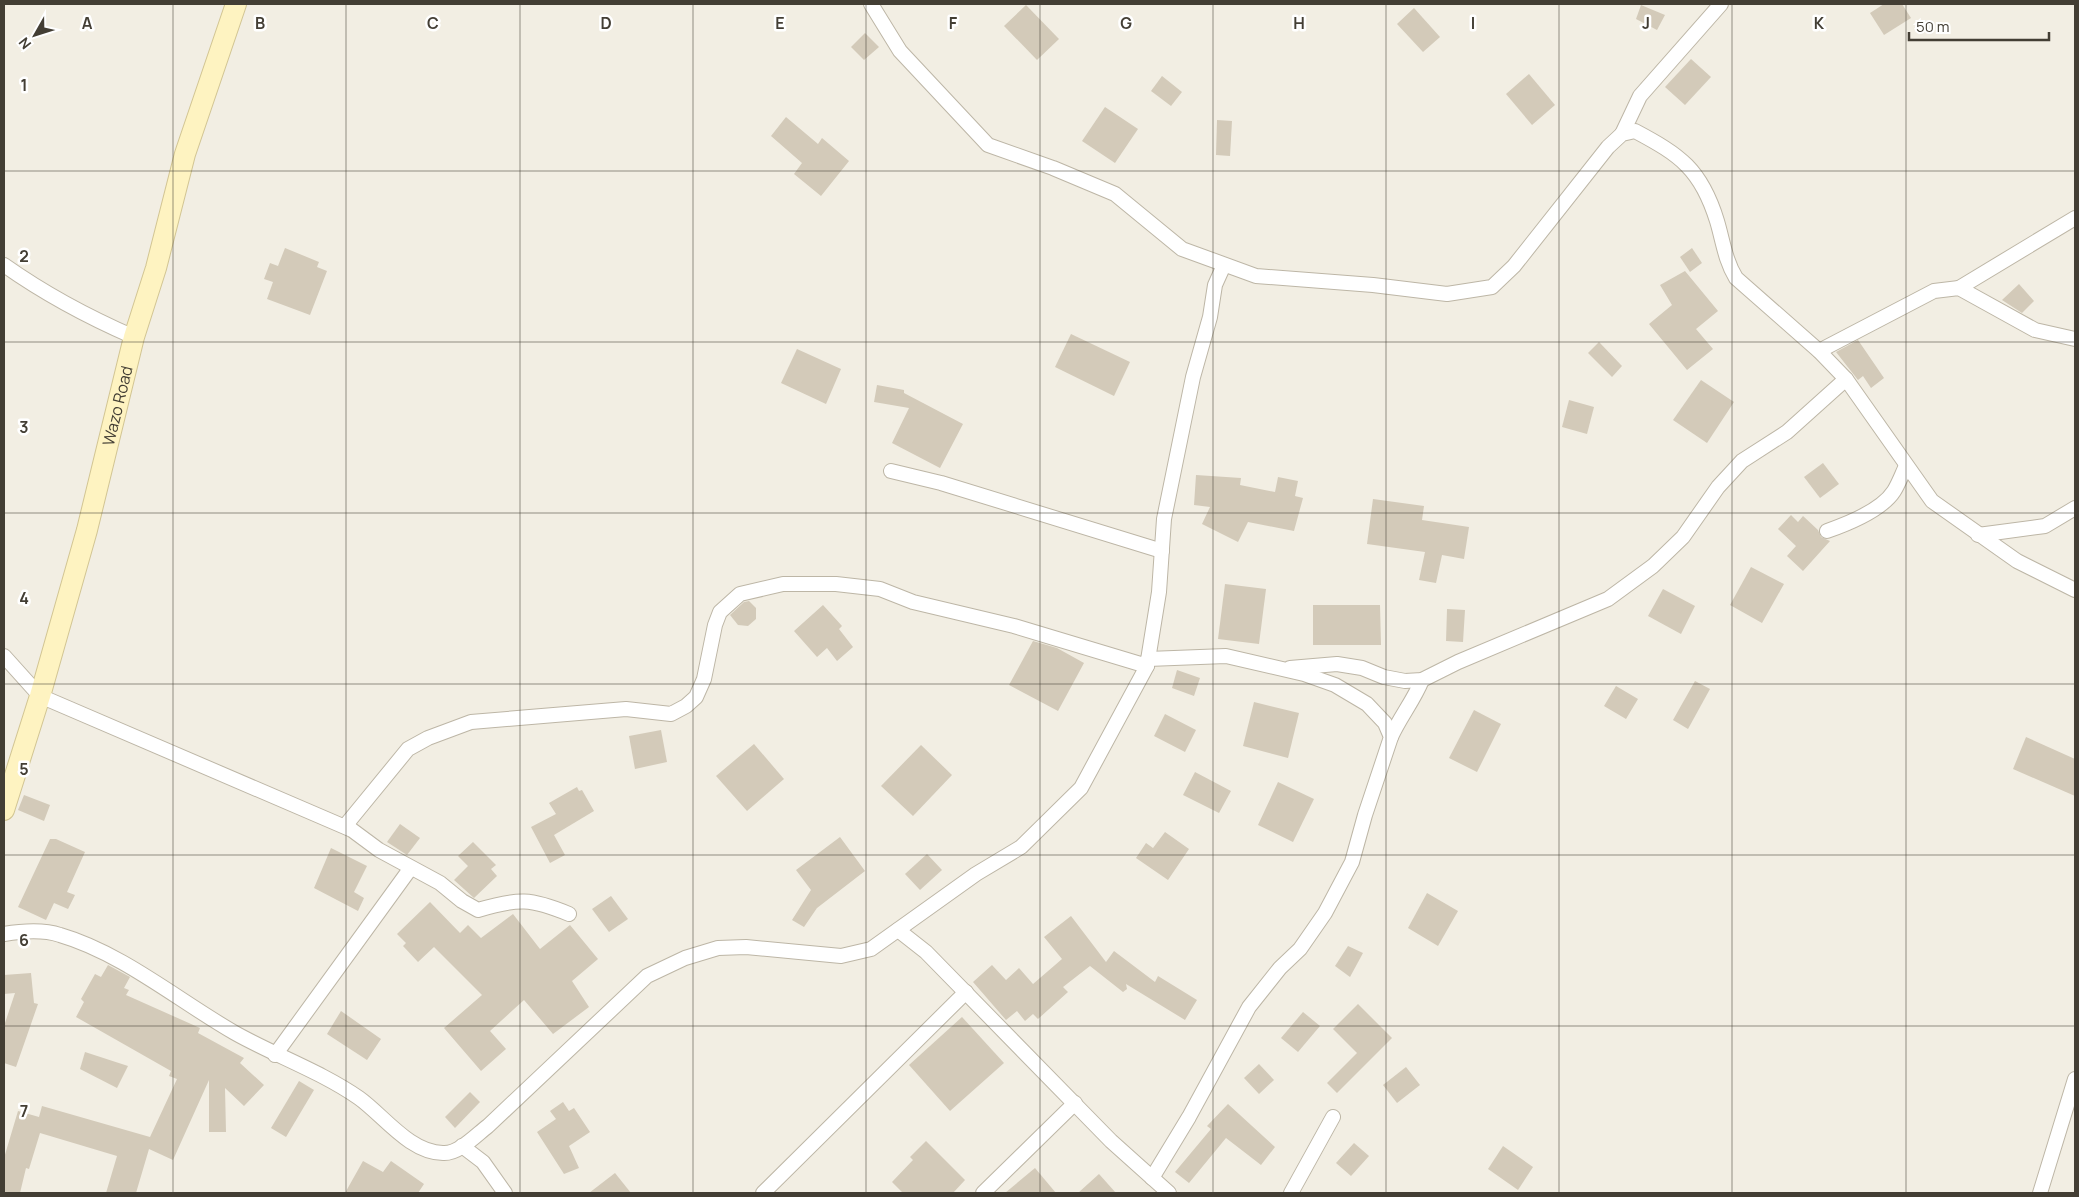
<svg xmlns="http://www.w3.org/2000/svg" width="2079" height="1197" viewBox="0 0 2079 1197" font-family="Manrope,sans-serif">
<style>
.building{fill:#d3cab9}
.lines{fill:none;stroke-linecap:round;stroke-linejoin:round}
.minor-casing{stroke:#bdb6a6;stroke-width:16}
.secondary-casing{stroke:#d2c593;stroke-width:22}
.minor{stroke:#fff;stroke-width:14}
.secondary{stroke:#fef3c1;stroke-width:20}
.grid{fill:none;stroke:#433e34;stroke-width:1;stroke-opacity:0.55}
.labels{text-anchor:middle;stroke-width:5;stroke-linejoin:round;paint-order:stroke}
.street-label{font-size:16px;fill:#433e34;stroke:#fff}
.grid-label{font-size:16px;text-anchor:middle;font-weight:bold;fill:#433e34;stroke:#fff;stroke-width:5;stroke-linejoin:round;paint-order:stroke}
</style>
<rect width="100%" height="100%" fill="#f2eee3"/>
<g class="building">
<path d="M1884 4H1902L1911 18 1884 35 1870 13Z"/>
<path d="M1026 5 1059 39 1037 60 1004 26Z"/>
<path d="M1641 5 1665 15 1657 30 1636 19Z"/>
<path d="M1414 8 1440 37 1423 52 1397 24Z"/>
<path d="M865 33 879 47 864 60 851 47Z"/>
<path d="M1691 59 1711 77 1685 105 1665 87Z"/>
<path d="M1529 74 1555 105 1532 125 1506 94Z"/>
<path d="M1162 76 1182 92 1171 106 1151 91Z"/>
<path d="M1105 107 1138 129 1115 163 1082 141Z"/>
<path d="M786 117 818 144 822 138 849 161 821 196 794 174 802 163 771 136Z"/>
<path d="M1217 120 1232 121 1230 156 1216 155Z"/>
<path d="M285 248 319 262 317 267 327 271 310 315 267 299 273 282 264 279 270 263 278 266Z"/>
<path d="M1692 248 1702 263 1690 272 1680 257Z"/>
<path d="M1685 271 1718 311 1696 329 1713 349 1687 370 1649 324 1672 305 1660 285Z"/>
<path d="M2019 284 2034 301 2022 313 2002 300Z"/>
<path d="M1071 334 1130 362 1114 396 1055 367Z"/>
<path d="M1858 340 1884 378 1871 388 1863 376 1858 380 1836 352Z"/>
<path d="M1599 342 1622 366 1612 377 1588 353Z"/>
<path d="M797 349 841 369 826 404 781 383Z"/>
<path d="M1701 380 1734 402 1707 443 1673 420Z"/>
<path d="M877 385 904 390V393L963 424 940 468 892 443 909 408 874 402Z"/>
<path d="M1569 400 1594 407 1587 434 1562 427Z"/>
<path d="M1823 463 1839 484 1820 498 1804 477Z"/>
<path d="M1196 475 1241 478 1240 485 1275 492 1278 477 1298 481 1295 496 1303 498 1294 531 1248 522 1238 542 1202 524 1210 507 1194 505Z"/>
<path d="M1373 499 1424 506 1422 520 1469 527 1464 559 1442 555 1436 583 1419 580 1425 552 1367 544Z"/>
<path d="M1791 515 1798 522 1803 516 1818 530 1821 537 1830 541 1803 571 1787 556 1796 546 1778 529Z"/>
<path d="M1751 567 1784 584 1762 623 1730 605Z"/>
<path d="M1225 584 1266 589 1259 644 1218 639Z"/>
<path d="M1663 589 1695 606 1681 634 1648 616Z"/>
<path d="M749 601 756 608V619L748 626 738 625 730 615 744 602Z"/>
<path d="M823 605 842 626 839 629 853 647 837 661 827 648 817 657 794 631Z"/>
<path d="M1313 605H1380L1381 645H1313Z"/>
<path d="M1447 609 1465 610 1463 642 1446 641Z"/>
<path d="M1033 641 1057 648 1084 663 1058 711 1009 685Z"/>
<path d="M1177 670 1200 678 1194 696 1172 688Z"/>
<path d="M1695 681 1710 689 1688 729 1673 720Z"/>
<path d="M1616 686 1638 699 1626 719 1604 706Z"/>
<path d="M1254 702 1299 713 1288 758 1243 746Z"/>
<path d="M1474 710 1501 724 1477 772 1449 758Z"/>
<path d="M1165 714 1196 730 1185 752 1154 736Z"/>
<path d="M661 730 667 762 635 769 629 736Z"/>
<path d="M2026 737 2075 759V796L2013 769Z"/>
<path d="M754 744 784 779 747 811 716 776Z"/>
<path d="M921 745 952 775 913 816 881 786Z"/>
<path d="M1195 772 1231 791 1219 813 1183 795Z"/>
<path d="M1278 782 1314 799 1293 842 1258 825Z"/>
<path d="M577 787 579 791 582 790 594 811 554 835 565 855 550 863 531 827 556 814 549 803Z"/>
<path d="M24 795 50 805 44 821 18 810Z"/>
<path d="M400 824 420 838 407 855 387 842Z"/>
<path d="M1165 832 1189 849 1168 880 1136 858 1146 843 1153 848Z"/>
<path d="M840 837 865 871 817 908 804 927 792 920 811 890 796 870Z"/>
<path d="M50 839H56L85 852 67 892 75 895 68 909 54 903 46 920 18 907Z"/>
<path d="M473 842 496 865 491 869 497 876 474 898 454 880 468 866 458 856Z"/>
<path d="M331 848 367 866 354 892 364 898 358 911 314 888Z"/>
<path d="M927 854 942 870 920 890 905 874Z"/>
<path d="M1427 893 1458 911 1438 946 1408 928Z"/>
<path d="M611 896 628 919 609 932 592 909Z"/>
<path d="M430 902 460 933 468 925 481 938 513 914 540 949 570 925 598 959 572 981 589 1007 553 1034 524 1000 490 1031 506 1049 481 1071 444 1028 482 995 434 947 418 962 403 946 406 943 397 934Z"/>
<path d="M1071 916 1106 962 1114 951 1155 982 1158 976 1197 1000 1185 1020 1126 984 1127 989 1123 992 1090 966 1063 987 1068 992 1038 1019 1033 1014 1025 1021 1017 1011 1006 1020 973 982 992 965 1006 980 1019 968 1033 984 1062 959 1044 937Z"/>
<path d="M1348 946 1363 953 1350 977 1335 966Z"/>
<path d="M108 965 130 977 124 988 129 990 126 995 200 1028 198 1033 244 1058 240 1063 264 1085 244 1106 225 1088 226 1132H209V1080L173 1160 149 1149 136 1193H106L117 1156 40 1133 29 1169 26 1168 20 1193H4V1158L18 1111 39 1117 42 1106 150 1137 177 1079 169 1076 171 1071 76 1017 84 1002 81 999 95 974 101 977Z"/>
<path d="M31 973 34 1003 38 1004 16 1067 4 1063V1026L15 993 4 994V975Z"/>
<path d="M1358 1004 1392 1038 1337 1093 1327 1083 1357 1053 1333 1029Z"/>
<path d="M341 1011 381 1039 367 1060 327 1034Z"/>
<path d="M1303 1012 1320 1026 1298 1052 1281 1038Z"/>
<path d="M962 1017 1004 1063 950 1111 909 1065Z"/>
<path d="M85 1052 128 1066 117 1088 80 1069Z"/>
<path d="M1259 1064 1274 1080 1259 1094 1244 1078Z"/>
<path d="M1406 1067 1420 1085 1397 1103 1383 1085Z"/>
<path d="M299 1081 314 1090 286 1137 271 1128Z"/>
<path d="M470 1092 480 1102 455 1128 445 1117Z"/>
<path d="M563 1102 569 1111 574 1108 590 1132 569 1146 579 1168 564 1174 537 1132 556 1119 550 1111Z"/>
<path d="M1228 1104 1275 1147 1261 1165 1226 1138 1189 1183 1175 1172 1211 1129 1207 1126Z"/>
<path d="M926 1141 965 1180 953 1193H903L892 1182 913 1160 910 1157Z"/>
<path d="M1354 1143 1369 1156 1351 1176 1336 1163Z"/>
<path d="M1503 1146 1533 1167 1518 1190 1488 1169Z"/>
<path d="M363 1161 383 1172 391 1161 424 1184 418 1193H345Z"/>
<path d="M1035 1168 1056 1193H1005Z"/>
<path d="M615 1173 631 1193H589Z"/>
<path d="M1099 1174 1116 1193H1078Z"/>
</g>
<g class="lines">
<defs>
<g id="minor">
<path d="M871 4 900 51 988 145 1053 168 1115 194 1182 249 1256 276 1373 285 1447 294 1492 287 1514 266 1608 147 1622 134 1635 131C1680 155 1701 169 1717 221 1723 241 1725 260 1736 278L1819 351 1846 379 1932 501 2017 561 2075 590"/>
<path d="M1622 134 1640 96 1721 4"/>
<path d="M4 265C45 294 88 317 134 337"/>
<path d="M1959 288 2075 218"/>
<path d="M1819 351 1934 291 1959 288 2035 330 2075 339"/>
<path d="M891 471 941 483 1162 551"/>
<path d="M1827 531C1847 524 1882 510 1894 491 1899 483 1902 474 1906 466"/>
<path d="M1978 535 2045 526 2075 508"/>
<path d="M4 656 40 696 352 830 379 850 440 883 462 901 478 910C518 898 531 898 569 914"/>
<path d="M1148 659 1226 656 1304 674 1335 685 1367 704 1385 723 1391 737 1365 815 1352 862 1325 913 1300 949 1280 968 1249 1007 1189 1117 1152 1178"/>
<path d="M1290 668 1337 664 1362 668 1384 677 1405 681 1422 680 1458 662 1608 599 1653 566 1683 537 1718 487 1742 461 1787 432 1846 379"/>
<path d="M1391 737C1400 717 1414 700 1422 680"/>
<path d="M345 826 408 749 428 738 471 722 626 709 671 714 686 706 696 697 704 679 715 625 720 612 740 594 783 584H836L880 589 913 602 1014 626 1147 666"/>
<path d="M898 930 926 952 1111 1141 1169 1193"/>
<path d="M4 934C22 931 42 929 60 935 122 953 179 1001 235 1033 274 1055 322 1072 359 1098 383 1115 410 1153 443 1153 459 1154 476 1135 488 1126L647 976 685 958 718 948 746 947 841 956 871 949 976 874 1021 847 1081 788 1147 666 1159 592 1164 519 1193 377 1210 317 1215 285 1224 265"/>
<path d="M275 1055 410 869"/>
<path d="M462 1146 483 1162 505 1193"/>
<path d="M763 1193 966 992"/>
<path d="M983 1193 1075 1103"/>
<path d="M1291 1193 1333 1117"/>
<path d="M2040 1193 2075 1079"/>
</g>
<g id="secondary">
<path id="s1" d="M4 810 40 696 87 530 134 337 156 268 185 154 236 4"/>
</g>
</defs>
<use href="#minor" class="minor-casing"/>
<use href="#secondary" class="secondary-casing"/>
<use href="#minor" class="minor"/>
<use href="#secondary" class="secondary"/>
</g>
<path class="grid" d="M173 4V1193M346 4V1193M520 4V1193M693 4V1193M866 4V1193M1040 4V1193M1213 4V1193M1386 4V1193M1559 4V1193M1732 4V1193M1906 4V1193M4 171H2075M4 342H2075M4 513H2075M4 684H2075M4 855H2075M4 1026H2075"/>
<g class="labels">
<g class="street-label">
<text dy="6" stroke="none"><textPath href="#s1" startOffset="420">Wazo Road</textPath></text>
</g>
</g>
<g class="grid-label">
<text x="87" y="29">A</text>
<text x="260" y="29">B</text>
<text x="433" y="29">C</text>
<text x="606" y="29">D</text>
<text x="780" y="29">E</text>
<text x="953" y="29">F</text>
<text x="1126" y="29">G</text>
<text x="1299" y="29">H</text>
<text x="1473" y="29">I</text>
<text x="1646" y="29">J</text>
<text x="1819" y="29">K</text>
<text x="24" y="91">1</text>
<text x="24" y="262">2</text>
<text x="24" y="433">3</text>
<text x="24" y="604">4</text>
<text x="24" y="775">5</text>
<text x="24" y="946">6</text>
<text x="24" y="1117">7</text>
</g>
<rect width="2079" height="1197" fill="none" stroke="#433e34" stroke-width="10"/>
<g transform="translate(35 35) rotate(231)" stroke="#ffffff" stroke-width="4" paint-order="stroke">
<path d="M0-4L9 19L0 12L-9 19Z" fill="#433e34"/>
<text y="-8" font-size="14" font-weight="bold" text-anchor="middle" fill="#433e34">N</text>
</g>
<path d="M1909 32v8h140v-8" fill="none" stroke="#433e34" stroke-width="2.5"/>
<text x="1916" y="32" font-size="15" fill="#433e34" stroke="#ffffff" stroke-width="4" paint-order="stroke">50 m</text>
</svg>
